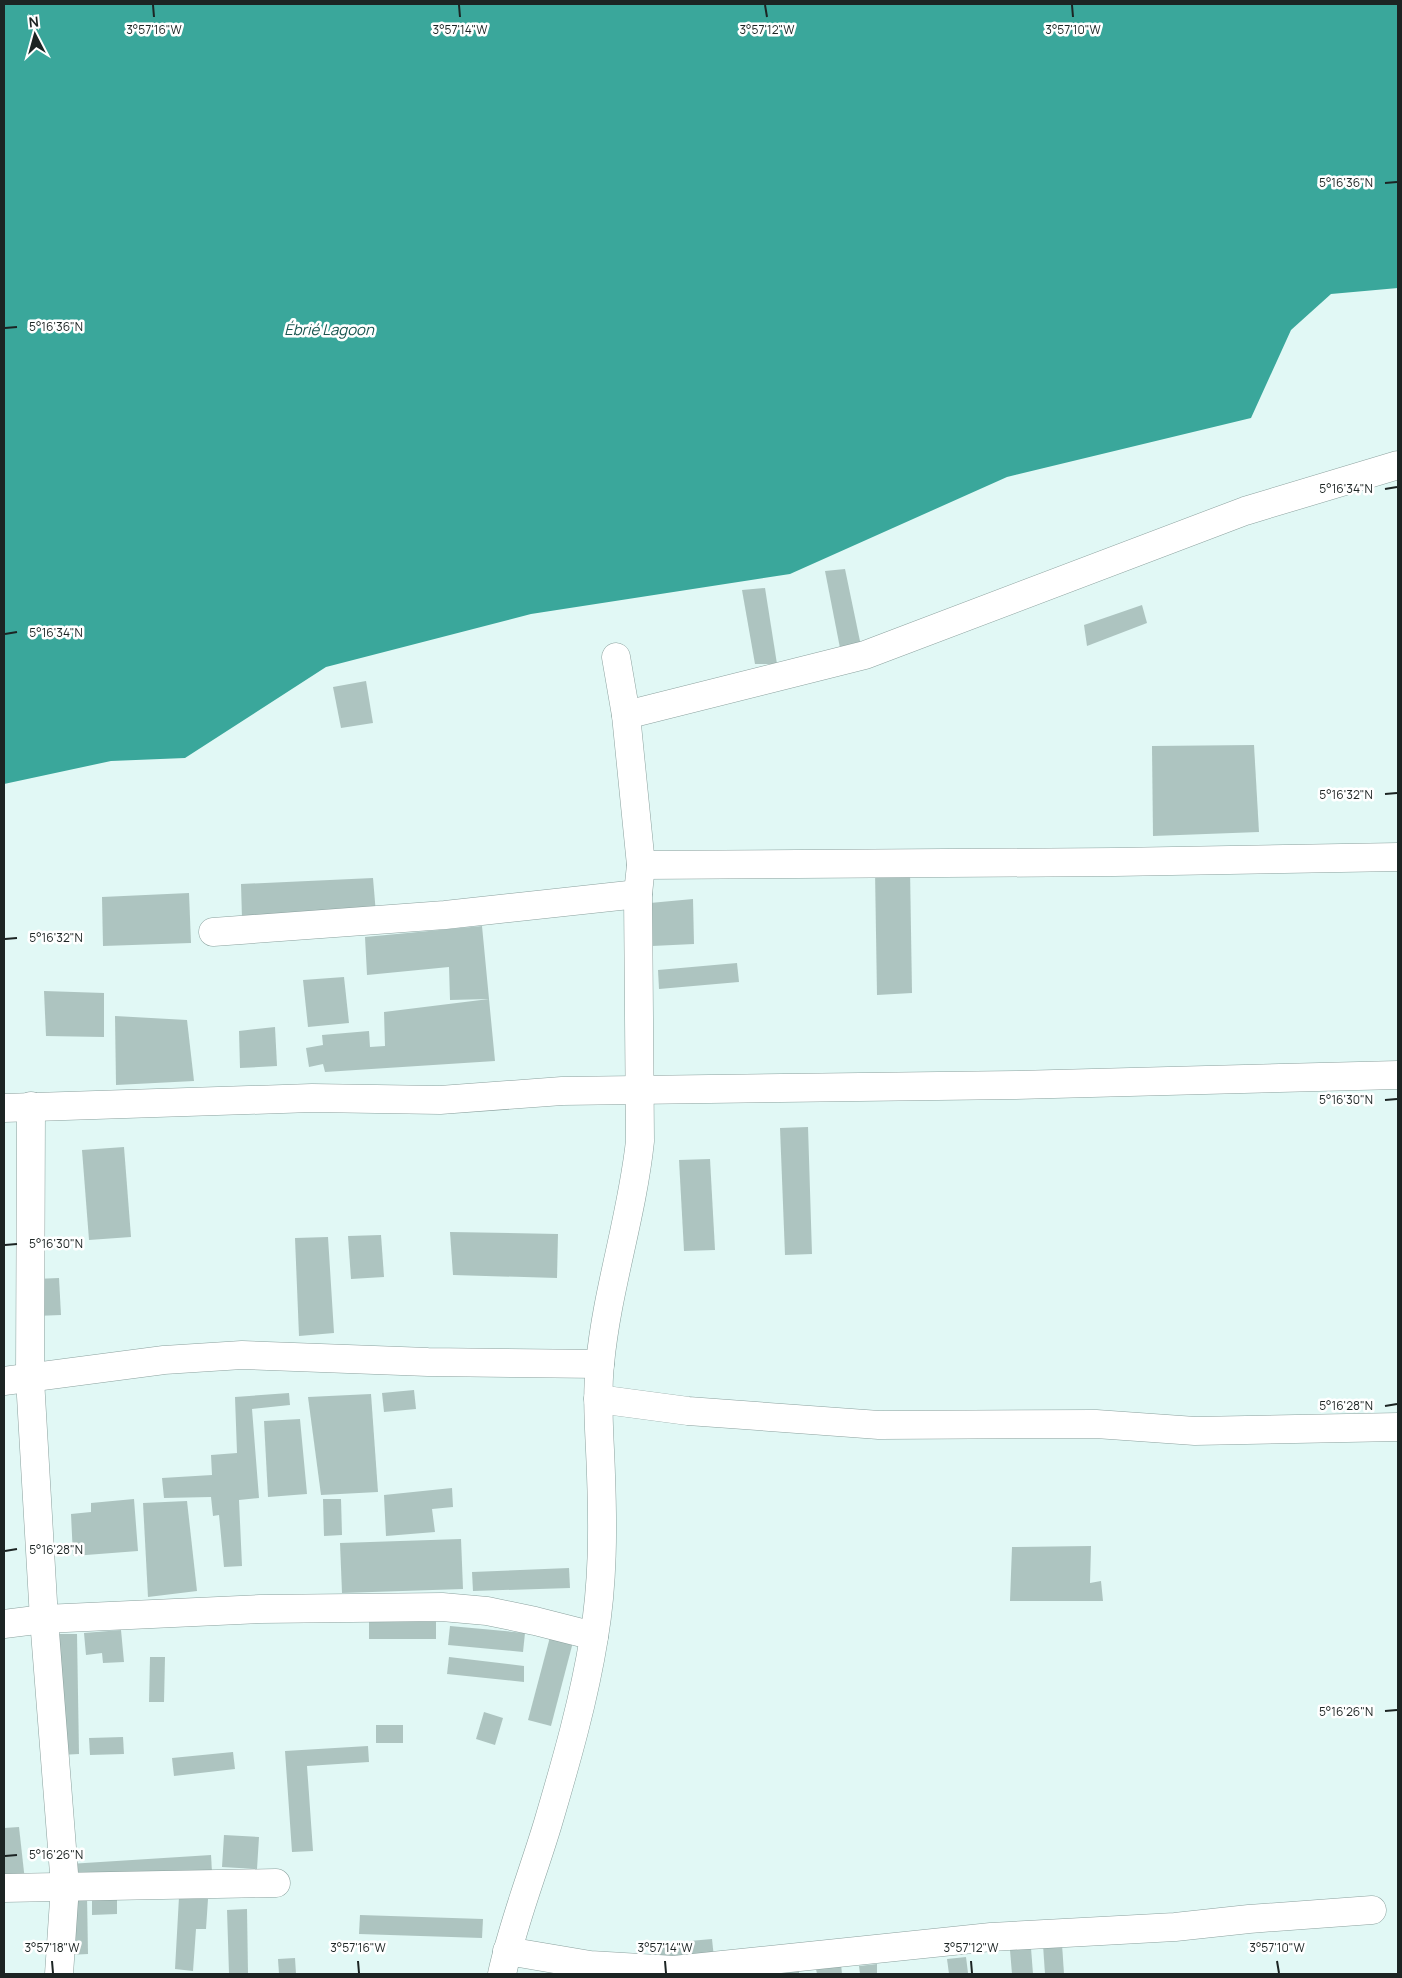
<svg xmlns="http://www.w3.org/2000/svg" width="1402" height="1978" viewBox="0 0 1402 1978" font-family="Manrope,sans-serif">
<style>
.water{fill:#3aa79b}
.building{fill:#adc4c0}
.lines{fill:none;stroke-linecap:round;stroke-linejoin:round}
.minor-casing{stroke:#8ba19e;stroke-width:29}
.minor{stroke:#fff;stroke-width:28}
.ticks{fill:none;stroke:#1c2423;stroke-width:2}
.labels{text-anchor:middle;stroke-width:5;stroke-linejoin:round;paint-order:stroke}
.water-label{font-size:15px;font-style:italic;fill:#19554f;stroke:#fff}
.ticks-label{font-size:12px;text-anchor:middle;fill:#1c2423;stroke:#fff;stroke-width:5;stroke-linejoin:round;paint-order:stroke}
</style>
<rect width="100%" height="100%" fill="#e1f8f5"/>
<path class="water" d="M4 4H1398V288L1331 294 1291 330 1251 418 1007 477 790 574 531 614 326 667 185 758 111 761 4 784Z"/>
<g class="building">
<path d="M845 569 861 646 840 648 825 571Z"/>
<path d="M765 588 777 664H755L742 590Z"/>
<path d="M1142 605 1147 623 1087 646 1084 625Z"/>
<path d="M366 681 373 723 341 728 333 687Z"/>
<path d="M1254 745 1259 832 1153 836 1152 746Z"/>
<path d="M910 869 912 993 877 995 875 871Z"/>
<path d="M373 878 376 914 242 919 241 884Z"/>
<path d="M189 893 191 943 103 946 102 897Z"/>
<path d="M693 899 694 944 652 946 650 903Z"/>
<path d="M482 926 489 999 495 1061 325 1072 323 1064 309 1067 306 1048 323 1045 322 1035 369 1031 370 1047 385 1046 384 1012 489 999 450 1000 449 967 367 975 365 937Z"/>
<path d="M737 963 739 982 659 989 658 970Z"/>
<path d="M344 977 349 1023 308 1027 303 980Z"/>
<path d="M44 991 104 993V1037L46 1036Z"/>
<path d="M115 1016 187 1020 194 1081 116 1085Z"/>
<path d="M275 1027 277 1066 240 1068 239 1031Z"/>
<path d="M808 1127 812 1254 785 1255 780 1128Z"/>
<path d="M124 1147 131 1237 89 1240 82 1150Z"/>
<path d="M710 1159 715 1250 684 1251 679 1160Z"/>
<path d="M450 1232 558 1234 557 1278 453 1275Z"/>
<path d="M381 1235 384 1277 351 1279 348 1236Z"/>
<path d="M328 1237 334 1333 299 1336 295 1238Z"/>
<path d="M59 1278 61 1315 35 1316V1279Z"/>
<path d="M414 1390 416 1409 384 1412 382 1393Z"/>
<path d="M289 1393 290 1405 252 1409 259 1498 239 1500 242 1566 224 1567 219 1515 213 1516 211 1497 164 1498 162 1478 212 1475 211 1455 237 1453 235 1397Z"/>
<path d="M371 1394 378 1492 321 1495 308 1397Z"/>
<path d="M300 1419 307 1494 268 1497 264 1421Z"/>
<path d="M452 1488 453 1507 432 1509 435 1532 386 1536 384 1495Z"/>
<path d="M134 1499 138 1551 73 1556 71 1514 91 1512V1503Z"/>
<path d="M323 1499H341L342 1535 324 1536Z"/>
<path d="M187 1501 197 1591 148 1597 143 1503Z"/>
<path d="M461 1539 463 1589 342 1593 340 1543Z"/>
<path d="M1091 1546 1090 1583 1101 1581 1103 1601H1010L1012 1547Z"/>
<path d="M569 1568 570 1588 473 1591 472 1572Z"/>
<rect x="369" y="1619" width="67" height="20"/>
<path d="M450 1626 525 1633 523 1652 448 1645Z"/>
<path d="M121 1630 124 1662 103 1663 102 1653 86 1655 84 1633Z"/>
<path d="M59 1634H77L79 1754 60 1755Z"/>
<path d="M550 1637 573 1642 551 1726 528 1720Z"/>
<path d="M150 1657H165L164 1702H149Z"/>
<path d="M449 1657 524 1666V1682L447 1674Z"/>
<path d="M484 1712 503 1718 495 1745 476 1739Z"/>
<rect x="376" y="1725" width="27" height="18"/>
<path d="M123 1737 124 1754 90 1755 89 1738Z"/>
<path d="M368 1746 369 1762 307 1766 313 1851 292 1852 285 1751Z"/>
<path d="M233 1752 235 1769 174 1776 172 1758Z"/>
<path d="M19 1827 25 1881 4 1883V1828Z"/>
<path d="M224 1835 259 1837 257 1869 222 1867Z"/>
<path d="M211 1855 212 1872 70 1881 69 1864Z"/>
<path d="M69 1895H87L88 1954 69 1955Z"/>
<path d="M179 1897 208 1899 206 1929H196L193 1971 175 1969Z"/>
<path d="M92 1898H117V1914L92 1915Z"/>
<path d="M247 1909 248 1974H229L227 1910Z"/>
<path d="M360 1915 483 1919 482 1938 359 1934Z"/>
<path d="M712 1939 714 1958 657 1962 656 1944Z"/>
<path d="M1062 1944 1064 1974H1045L1043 1945Z"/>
<path d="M1031 1948 1033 1974H1012L1010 1950Z"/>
<path d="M966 1957 968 1973 949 1974 947 1959Z"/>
<path d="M295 1958 296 1974H279L278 1959Z"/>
<path d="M841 1964 842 1974H817L816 1969Z"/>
<path d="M877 1964V1974H860L859 1966Z"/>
<path d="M799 1967V1974H778L777 1969Z"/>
</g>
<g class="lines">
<defs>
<g id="minor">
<path d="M626 715 865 655 1245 511 1398 465"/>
<path d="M641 865 1115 862 1398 857"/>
<path d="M213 932 445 915 638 894"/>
<path d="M31 1106 30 1379 44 1619 65 1886 59 1974"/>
<path d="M4 1108 312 1098 440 1100 562 1091 1016 1085 1398 1075"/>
<path d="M4 1381 164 1360 242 1355 428 1362 600 1364"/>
<path d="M598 1399 688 1411 879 1425 1096 1424 1195 1431 1398 1427"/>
<path d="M4 1624 44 1619 260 1609 442 1607 487 1611 535 1621 594 1636"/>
<path d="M4 1888 276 1883"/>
<path d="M507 1951 590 1965 674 1970 991 1937 1175 1927 1249 1919 1372 1910"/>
<path d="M502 1974C513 1923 533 1873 548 1823 566 1762 584 1700 594 1637 603 1583 603 1529 601 1475 600 1438 596 1401 600 1364 607 1289 632 1217 640 1141L638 894 641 865 626 715 616 657"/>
</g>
</defs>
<use href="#minor" class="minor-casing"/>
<use href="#minor" class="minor"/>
</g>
<path class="ticks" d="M153 5 154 17M459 5 460 17M765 5 767 17M1072 5 1073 17M1385 183 1397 182M5 328 17 327M1385 489 1397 487M5 634 17 632M1385 794 1397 793M5 939 17 938M1385 1100 1397 1099M5 1245 17 1244M1385 1406 1397 1404M5 1551 17 1549M1385 1711 1397 1710M5 1856 17 1855M52 1961 53 1973M358 1961 359 1973M665 1961 666 1973M971 1961 972 1973M1277 1961 1279 1973"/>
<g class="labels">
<g class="water-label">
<text x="329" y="335">Ébrié Lagoon</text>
</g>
</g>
<g class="ticks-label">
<text x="154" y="34">3°57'16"W</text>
<text x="460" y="34">3°57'14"W</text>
<text x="767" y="34">3°57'12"W</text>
<text x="1073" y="34">3°57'10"W</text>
<text x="1346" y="187">5°16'36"N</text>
<text x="56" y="331">5°16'36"N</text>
<text x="1346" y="493">5°16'34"N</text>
<text x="56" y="637">5°16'34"N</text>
<text x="1346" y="799">5°16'32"N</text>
<text x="56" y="942">5°16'32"N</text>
<text x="1346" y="1104">5°16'30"N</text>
<text x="56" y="1248">5°16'30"N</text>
<text x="1346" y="1410">5°16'28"N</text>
<text x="56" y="1554">5°16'28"N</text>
<text x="1346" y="1716">5°16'26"N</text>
<text x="56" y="1859">5°16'26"N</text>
<text x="52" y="1952">3°57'18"W</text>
<text x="358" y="1952">3°57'16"W</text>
<text x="665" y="1952">3°57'14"W</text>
<text x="971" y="1952">3°57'12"W</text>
<text x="1277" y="1952">3°57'10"W</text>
</g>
<rect width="1402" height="1978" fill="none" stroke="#1c2423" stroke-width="10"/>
<g transform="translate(35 35) rotate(354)" stroke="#ffffff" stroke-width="4" paint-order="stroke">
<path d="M0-4L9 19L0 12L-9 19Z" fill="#1c2423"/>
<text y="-8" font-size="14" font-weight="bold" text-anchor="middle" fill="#1c2423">N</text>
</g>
</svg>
